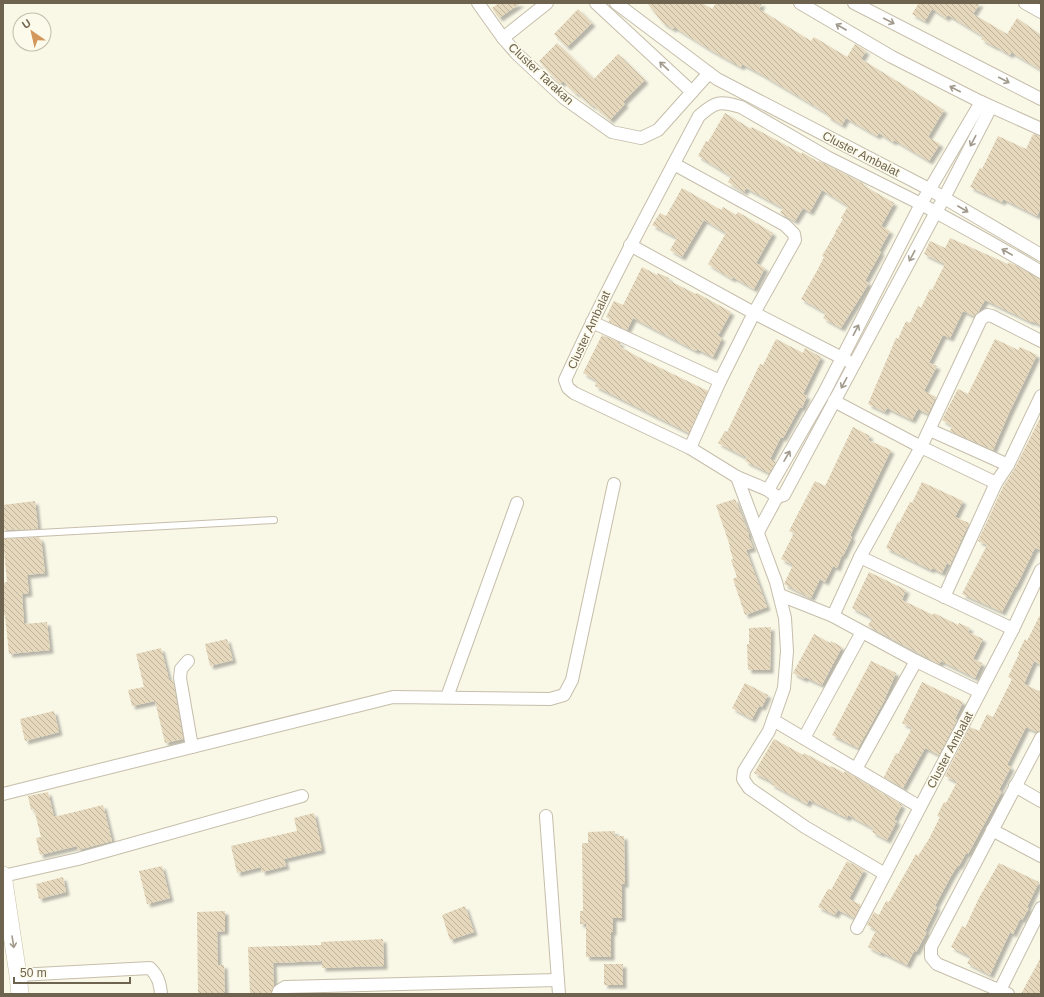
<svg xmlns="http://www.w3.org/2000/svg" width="1044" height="997" viewBox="0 0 1044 997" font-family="Helvetica,sans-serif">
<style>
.building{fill:url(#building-back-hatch);filter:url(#shadow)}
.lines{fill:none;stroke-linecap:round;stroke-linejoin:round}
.lane-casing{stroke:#c6beab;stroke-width:8}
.street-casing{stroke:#c6beab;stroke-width:14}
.secondary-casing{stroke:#c8c0a9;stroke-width:18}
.lane{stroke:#fff;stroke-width:6}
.street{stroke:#fff;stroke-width:12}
.secondary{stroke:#fff;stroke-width:17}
.oneway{stroke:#a19a8c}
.labels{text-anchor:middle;stroke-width:3.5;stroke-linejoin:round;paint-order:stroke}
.street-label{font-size:12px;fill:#6e634e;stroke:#fcfaeb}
</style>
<defs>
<pattern id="building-back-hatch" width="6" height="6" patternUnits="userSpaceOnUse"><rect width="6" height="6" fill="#e6d8bc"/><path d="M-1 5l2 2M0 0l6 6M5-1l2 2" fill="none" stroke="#bfb39b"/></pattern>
<filter id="shadow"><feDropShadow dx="3.5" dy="3.5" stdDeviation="1" flood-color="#0004"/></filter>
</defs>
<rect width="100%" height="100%" fill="#f9f7e6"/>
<g class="building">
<path d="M499 3H521L499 18 492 8Z"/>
<path d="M647 3H702L712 9 716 3H762L759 9 811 41 814 37 847 57 855 44 866 51 861 59 944 110 928 137 940 144 929 161 894 140 893 142 879 133 877 136 846 118 842 125 827 116 828 114 761 74 742 64 741 67 709 49 674 27 673 29 663 23Z"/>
<path d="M919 3H980L973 14 1007 34 1017 18 1041 35V70L1011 52 1010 55 995 46V47L981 39 983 36 948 15 946 18 932 9 925 21 912 14Z"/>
<path d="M578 9 592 23 567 47 554 34Z"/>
<path d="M557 43 594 79 618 54 645 80 623 102 625 104 610 120 593 105 592 106 577 93 576 94 563 81 560 84 539 61Z"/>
<path d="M725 113 751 129 752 127 802 154V152L818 162 819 161 864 184 863 185 894 203 881 226 890 231 879 251 881 252 865 281 869 283 841 328 823 318 826 313 801 299 818 269 824 257 822 256 836 232H835L843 219 841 218 848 206 822 190 810 212 803 208 795 221 780 213 783 208 746 188 744 192 728 182 731 176 698 156 706 141 708 142Z"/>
<path d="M1033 134 1041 136V208L1037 216 1003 199 1002 202 970 187 980 168 982 169 998 136 1026 149Z"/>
<path d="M682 188 721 210 723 207 736 215 738 212 773 233 756 263 765 268 754 289 733 277 732 279 708 264 726 233 704 220 682 257 670 250 677 238 652 225 660 213 666 216Z"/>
<path d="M950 238 1008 264 1009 262 1041 279V325L1031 321V322L985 300 978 312 974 316 963 311 950 338 943 335 929 363 937 366 924 391 936 397 928 414 918 409 912 420 887 408 885 412 868 404 896 338 898 339 906 321 910 323 918 306 921 308 930 289 932 290 945 264 924 254 930 241 945 248Z"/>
<path d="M642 267 657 275 658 273 669 278 668 280 696 294 697 293 731 312 718 336 722 338 713 357 697 349 696 351 633 318 627 330 609 322 610 319 606 317 614 301 623 305Z"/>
<path d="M602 335 621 343 619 346 638 357 708 391 689 433 595 386 597 381 583 373Z"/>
<path d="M776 339 803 353 805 348 821 357 803 394 807 396 802 408 800 407 783 438 781 437 770 459 776 462 769 473 745 461 747 458 718 443 725 431 727 432 760 364 763 365Z"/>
<path d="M995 339 1018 350 1020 347 1037 355 1009 413 993 450 950 431 952 426 942 420 958 389 968 394Z"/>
<path d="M1041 416V550L1035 548 1016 587H1015L1002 612 962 594 987 545 978 541 1003 487 1015 468Z"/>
<path d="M853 427 870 436 868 440 891 450 850 536 852 537 843 556 842 555 837 568 833 566 825 582 820 579 811 598 784 584 793 565 781 559 794 533 789 531 815 481 825 486Z"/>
<path d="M922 482 963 501 955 517 969 523 950 565 947 563 942 573 932 568 931 570 886 548 898 522 899 523 910 502 912 503Z"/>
<path d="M735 499 749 534 748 535 753 548 746 550 767 607 745 615 733 579 737 577 731 560 733 559 729 546H730L716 505Z"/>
<path d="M35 501 38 529 3 530V505Z"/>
<path d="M39 537 40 540 41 539 45 573 27 575 29 593 22 594 24 624 47 622 50 650 9 654 5 615H3V583L7 582 3 539Z"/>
<path d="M869 572 906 590 902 600 933 615 934 613 958 625 959 623 970 628 968 632 983 639 973 659 982 663 975 678 941 661 939 664 868 626 872 618 852 608Z"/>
<path d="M1041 613V665L1034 661 1024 684 1041 692V731L1037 732 1026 727 1007 765 1011 767 999 790 1002 791 968 854 966 853 959 866 958 865 951 876 935 906 937 907 925 931 927 932 916 952 914 951 907 965 881 952V954L868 947 876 930 867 925 874 912 879 915 886 901 889 902 916 854 918 856 929 839 940 817 937 816 944 802 946 803 957 782 945 776 970 727 979 731 987 714 993 717 1012 679 1008 677 1019 654 1018 653 1025 639 1027 641Z"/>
<path d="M771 627 770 670H748L747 644H749V628Z"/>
<path d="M814 634 830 643 831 641 842 647 822 685 805 677 804 679 793 673Z"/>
<path d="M227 639 233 660 210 666 205 644Z"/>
<path d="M161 648 169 680H173L183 739 165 743 155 701 132 706 128 690 144 687 136 654Z"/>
<path d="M871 661 896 673 884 701 858 748 832 735Z"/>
<path d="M922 682 963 702 955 719 957 720 939 755 925 748 903 788 884 777 896 753 898 754 912 728 902 723Z"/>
<path d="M745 683 768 695 762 707 759 706 752 719 732 708Z"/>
<path d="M54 711 59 732 25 741 20 719Z"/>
<path d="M774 739 803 755 804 753 830 767 831 766 844 773 845 771 902 805 894 820 897 821 887 840 872 832 874 829 848 815 847 818 809 800 807 804 771 784 772 782 754 773Z"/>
<path d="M48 792 54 817 103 805 112 841 78 850 77 846 40 855 36 838 41 837 34 809 31 810 28 796Z"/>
<path d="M314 813 322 850 284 859 286 866 262 872 261 867 237 873 231 846 297 831 294 818Z"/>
<path d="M615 831V836H624L625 884H622V918H613V932H611V957H586V924H580V911H583L582 843H588V832Z"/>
<path d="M847 861 864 870 849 899 861 905 854 918 838 910 835 915 818 907 828 889 831 890Z"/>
<path d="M999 863 1039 882 1027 907 1029 908 1022 920 1020 919 1013 934 1010 932 990 975 967 963 971 957 951 947 962 926 965 928 979 898Z"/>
<path d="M162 866 170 898 147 904 139 871Z"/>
<path d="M63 877 66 892 39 899 36 884Z"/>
<path d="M465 906 474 932 450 940 442 915Z"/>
<path d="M225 911V931L217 932 218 965H224L225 994H198L197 912Z"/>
<path d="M383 939 384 966 322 968V961L273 963 274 986 271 994H250L248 947 321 945V942Z"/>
<path d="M1041 957V994H1021Z"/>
<rect x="604" y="964" width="19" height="21"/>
</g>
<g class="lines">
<defs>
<path id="lane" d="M3 535 274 520"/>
<g id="street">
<path d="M478 3 503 38 517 54 564 98 612 132 641 138 658 130 709 73"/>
<path d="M596 3 692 92"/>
<path d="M616 3 717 79 929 189 1041 255"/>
<path d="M800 3 892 57 981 102 1041 129"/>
<path d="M854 3 1041 99"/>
<path d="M1025 3 1041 12"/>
<path d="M503 38 547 3"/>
<path d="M991 107 944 198 936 212 784 495 777 497 768 490 737 477 690 448 574 393 568 388 565 380C606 290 653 203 699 116 716 101 719 101 741 107L827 157 921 204C961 226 1002 248 1041 272"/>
<path d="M674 164 785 225 794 234 795 240 754 313 720 381 690 448"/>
<path d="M630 245 754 313 848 361"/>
<path d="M592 322 720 381"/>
<path d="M834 401 921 447 996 483"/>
<path d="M930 430 1008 465"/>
<path d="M737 477 776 582 785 618 787 651 784 688 769 731 744 771 743 779 749 788 805 827 885 874"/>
<path d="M768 490 824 393 921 204 981 102"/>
<path d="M758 532 777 497"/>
<path d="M860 557 1013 629"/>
<path d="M780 595 833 616 916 661 980 692"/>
<path d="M944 597 996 483 1008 465 1041 396"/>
<path d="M833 616 860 557 921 447 981 319 987 315 992 316 1041 341"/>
<path d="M188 661 181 669 180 678 192 747"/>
<path d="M447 697 517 503"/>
<path d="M773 720 920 807"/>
<path d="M804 738 862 632"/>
<path d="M856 769 916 661"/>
<path d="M1015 786 1041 801"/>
<path d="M3 794 393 697 550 699 564 695 572 680 614 484"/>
<path d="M546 816 559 994"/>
<path d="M992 830 1041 856"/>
<path d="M3 876 78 859 302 796"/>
<path d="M857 928 1013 629 1041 570"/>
<path d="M18 975 150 968C158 976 160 983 161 994"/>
<path d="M1000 990 1041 908"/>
<path d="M278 994 279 991 285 987 558 980"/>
<path d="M1008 994 937 964 931 957V947L1041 738"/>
</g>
<path id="secondary" d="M3 875 18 975 20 994"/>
</defs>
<use href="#lane" class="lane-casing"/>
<use href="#street" class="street-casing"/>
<use href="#secondary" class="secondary-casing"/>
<use href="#lane" class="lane"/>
<use href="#street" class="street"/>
<use href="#secondary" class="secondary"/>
</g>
<defs><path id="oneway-shaft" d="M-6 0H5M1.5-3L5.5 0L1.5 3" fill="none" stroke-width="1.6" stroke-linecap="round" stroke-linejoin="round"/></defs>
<g class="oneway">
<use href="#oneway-shaft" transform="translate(889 21) rotate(27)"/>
<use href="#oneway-shaft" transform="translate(841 27) rotate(-150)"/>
<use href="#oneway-shaft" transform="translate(664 66) rotate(-137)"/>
<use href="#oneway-shaft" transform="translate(1004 80) rotate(27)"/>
<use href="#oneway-shaft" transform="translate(955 89) rotate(-153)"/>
<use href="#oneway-shaft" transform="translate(973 141) rotate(118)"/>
<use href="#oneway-shaft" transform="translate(963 209) rotate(30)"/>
<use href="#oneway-shaft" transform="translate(1007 252) rotate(-150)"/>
<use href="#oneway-shaft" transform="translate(912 256) rotate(118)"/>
<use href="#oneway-shaft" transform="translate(856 330) rotate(-63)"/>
<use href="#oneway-shaft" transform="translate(844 383) rotate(118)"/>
<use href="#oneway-shaft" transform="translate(787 456) rotate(-60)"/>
<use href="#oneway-shaft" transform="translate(13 942) rotate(81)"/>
</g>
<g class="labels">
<g class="street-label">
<text transform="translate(541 74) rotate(43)" y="4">Cluster Tarakan</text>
<text transform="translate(861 154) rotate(27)" y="4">Cluster Ambalat</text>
<text transform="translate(589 330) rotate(-65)" y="4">Cluster Ambalat</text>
<text transform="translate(950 750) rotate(-62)" y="4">Cluster Ambalat</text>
</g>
</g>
<rect width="1044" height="997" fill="none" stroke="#6e634e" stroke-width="8"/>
<g transform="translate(32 32) rotate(326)"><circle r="19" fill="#fcfaeb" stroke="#c3beac"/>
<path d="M0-3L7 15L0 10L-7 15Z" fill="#d3975b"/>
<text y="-6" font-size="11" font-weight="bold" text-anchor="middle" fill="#6e634e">U</text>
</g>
<path d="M14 977v6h116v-6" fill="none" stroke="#6e634e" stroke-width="2"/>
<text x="20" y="977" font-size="12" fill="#6e634e" stroke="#fcfaeb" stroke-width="3" paint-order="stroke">50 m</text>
</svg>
